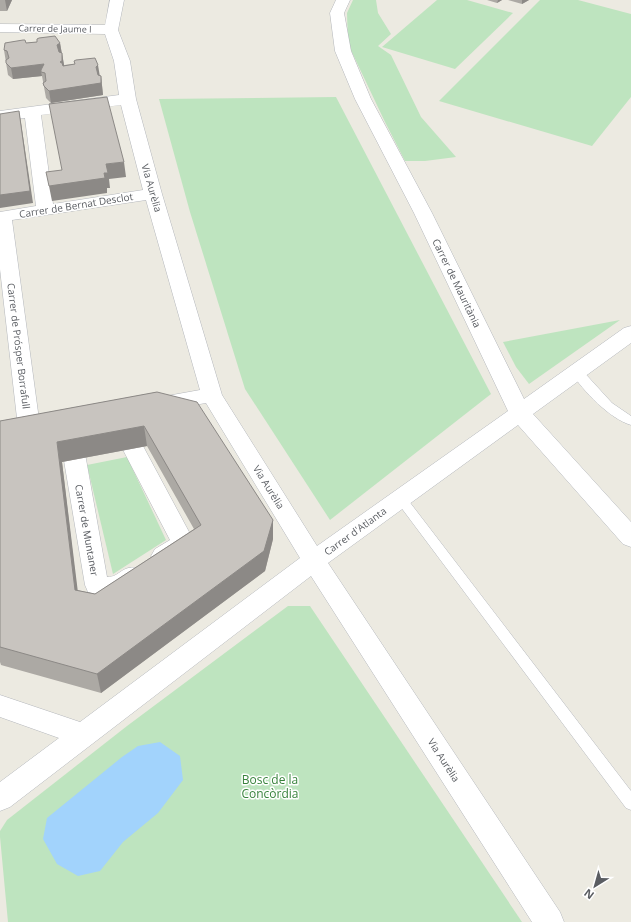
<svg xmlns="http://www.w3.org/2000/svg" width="631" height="922" viewBox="0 0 631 922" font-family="'Open Sans',sans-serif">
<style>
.green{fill:#bee4bf}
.water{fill:#a2d3fc}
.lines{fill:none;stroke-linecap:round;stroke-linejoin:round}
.lane-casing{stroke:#b4b7bc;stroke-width:1}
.street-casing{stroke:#b4b7bc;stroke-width:1}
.lane{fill:#fff;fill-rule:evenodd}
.street{fill:#fff;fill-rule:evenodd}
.wall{fill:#aca9a4;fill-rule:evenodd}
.shaded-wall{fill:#8c8986}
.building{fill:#c8c4bf;stroke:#8c8986;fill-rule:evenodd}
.labels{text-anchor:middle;stroke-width:3;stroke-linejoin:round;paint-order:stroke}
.far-street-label{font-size:9px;fill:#5a5d62;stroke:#fff}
.street-label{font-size:10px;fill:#5a5d62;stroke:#fff}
.near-park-label{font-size:12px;fill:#38833c;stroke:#fff}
</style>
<rect width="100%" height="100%" fill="#eceae1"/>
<g class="green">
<path d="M353 0H376L378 13 391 34 378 46 391 55 421 117 456 157 425 161H405L385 122 348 44 347 13Z"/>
<path d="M437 0H467L513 13 455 69 382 47Z"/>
<path d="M540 0H578L631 14V97L592 146 439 101Z"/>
<path d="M336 97 491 394 330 520 245 389 190 212 159 99Z"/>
<path d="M620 320 529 384 516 367 503 342Z"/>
<path d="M127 457 166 540 113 574 87 465Z"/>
<path d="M288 606H310L522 922H8L0 837V831L7 820 127 726Z"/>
</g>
<path class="water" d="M160 742 180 756 183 780 158 813 123 842 100 871 78 876 57 864 43 839 47 818 122 757 138 746Z"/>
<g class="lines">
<defs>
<g id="lane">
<path d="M577 368 581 369 612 403 631 416V425C610 419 583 391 571 372L573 369Z"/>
<path d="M401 494 405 496 631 791V810L626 808 397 502 395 499 397 496Z"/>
</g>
<g id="street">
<path d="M110 0H124L118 30 130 61 136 99 162 194 222 395 317 546 508 411 414 213 355 99 335 51 330 13 336 0H350L344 13 351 51 371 99 432 213 524 399 624 328 631 326V343L533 414 631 522V547L623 544 518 425 328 563 560 912 564 922H532L311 576 10 807 0 811V782L59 738 0 717V695L80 722 300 558 206 403 157 411 150 409 146 404 150 399 200 390 146 200 12 220 40 427 37 432 29 435 21 432 18 427 0 269V212L36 206 25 118 0 121V111L119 95 114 61 105 34 0 32V24L105 25ZM121 105 143 190 53 204 41 115Z"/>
<path d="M120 415 128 418 195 543C190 552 175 564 164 565 161 565 157 563 155 563L151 556 155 549 170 540 109 423 112 418Z"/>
<path d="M70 423 78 426 81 431 107 577C120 578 122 563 140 569L144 576C133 598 109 599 88 592L85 585 59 431 62 426Z"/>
</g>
</defs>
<use href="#lane" class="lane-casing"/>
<use href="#street" class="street-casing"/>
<use href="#lane" class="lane"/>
<use href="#street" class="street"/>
</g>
<g class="wall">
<path d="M0 0H12L7 11H0Z"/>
<path d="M487 0H502L497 3Z"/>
<path d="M508 0H529L522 4Z"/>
<path d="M37 42 60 43 64 65 75 64 74 61 101 76 103 95 51 103 46 98 42 76 13 79 8 75 4 50 26 43Z"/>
<path d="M157 392 273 539 265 571 101 693 1 665 0 662V421ZM147 446 194 529 95 594 77 590 62 462Z"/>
</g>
<g class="shaded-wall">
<path d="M5 0H12L7 11Z"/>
<path d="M498 0H502L497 3Z"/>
<path d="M522 0H529L522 4Z"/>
<path d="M60 43 62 55 59 56 57 45Z"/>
<path d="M62 53 64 65V72L60 62Z"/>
<path d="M44 64 45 73 41 72 42 76 13 79 11 68Z"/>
<path d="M98 65 100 77 97 79 96 67Z"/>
<path d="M101 76 103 95 51 103 49 91Z"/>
<path d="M19 111 21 123 33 203 0 208V195Z"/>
<path d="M124 162 126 177 109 179 110 188H107V193L52 201 49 186 104 173 106 164Z"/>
<path d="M144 426 147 446 62 462 80 609 75 590 57 442Z"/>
<path d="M273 520V539L265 571 101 693 97 674Z"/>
</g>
<g class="building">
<path d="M55 36 60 43 57 45 59 52 62 53V61L60 62 62 63 63 66 75 64 74 61 76 60 95 58 98 65 96 67 98 75 101 76V83L49 91 44 86 43 83 46 81 45 73 41 72V70L44 64 11 68 6 63V60L9 58 7 51 4 50 5 43 23 40H25L26 43 37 42V39L39 38Z"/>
<path d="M107 97 124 162 106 164 108 173H104L105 178 49 186 46 172 62 170 49 104Z"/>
<path d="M19 111 30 191 0 195V114Z"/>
<path d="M157 392 197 402 273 520 264 551 97 674 0 647V421ZM144 426 201 525 95 594 75 590 57 442Z"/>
</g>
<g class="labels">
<g class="far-street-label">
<text transform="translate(55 29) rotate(1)" y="3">Carrer de Jaume I</text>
</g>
<g class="street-label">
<text transform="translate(152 188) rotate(74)" y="4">Via Aurèlia</text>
<text transform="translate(76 205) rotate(-9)" y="4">Carrer de Bernat Desclot</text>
<text transform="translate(457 283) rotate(64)" y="4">Carrer de Mauritània</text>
<text transform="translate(19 346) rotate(83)" y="4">Carrer de Prósper Borrafull</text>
<text transform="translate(269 487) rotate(58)" y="4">Via Aurèlia</text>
<text transform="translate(87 530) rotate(80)" y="4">Carrer de Muntaner</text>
<text transform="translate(355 531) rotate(-36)" y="4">Carrer d'Atlanta</text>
<text transform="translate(444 760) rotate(57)" y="4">Via Aurèlia</text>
</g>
<g class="near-park-label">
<text x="270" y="784">Bosc de la<tspan x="270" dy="14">Concòrdia</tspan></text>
</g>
</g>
<g transform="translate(595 886) rotate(217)" stroke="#ffffff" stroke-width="3" paint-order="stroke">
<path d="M0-3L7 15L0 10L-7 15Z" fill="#5a5d62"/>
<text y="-6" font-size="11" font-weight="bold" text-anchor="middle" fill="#5a5d62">N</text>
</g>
</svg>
